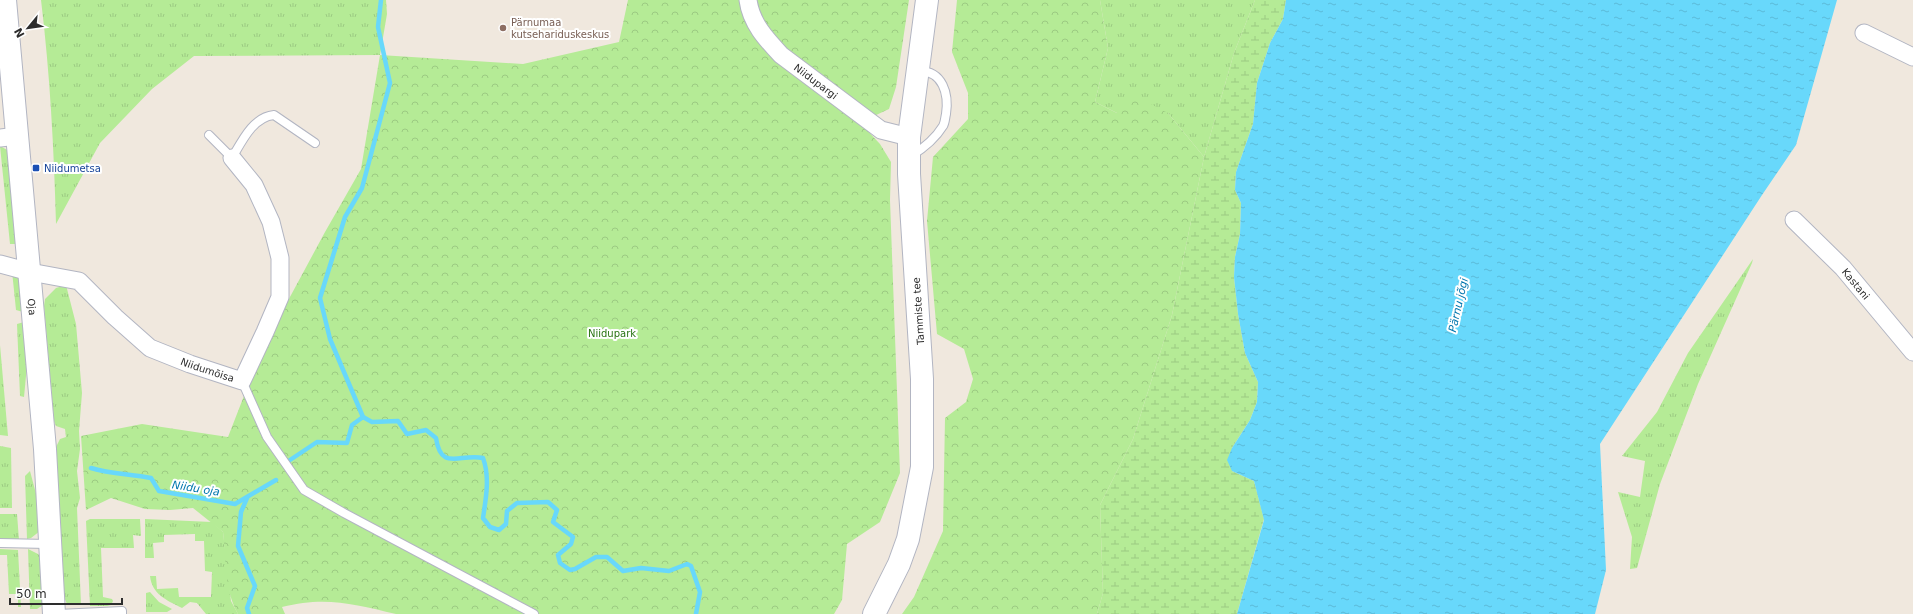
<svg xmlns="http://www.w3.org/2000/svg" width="1913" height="614" viewBox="0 0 1913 614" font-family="'DejaVu Sans',sans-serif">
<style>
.grass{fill:url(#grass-tufts)}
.forest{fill:url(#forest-crowns)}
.wetland{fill:url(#wetland-marsh)}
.water{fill:url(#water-ripples)}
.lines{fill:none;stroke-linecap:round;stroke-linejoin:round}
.stream{stroke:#68d8fb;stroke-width:4.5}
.lane-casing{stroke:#b2b5c2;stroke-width:10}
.street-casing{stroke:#b2b5c2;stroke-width:19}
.secondary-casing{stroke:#b2b5c2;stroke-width:24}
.lane{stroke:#fff;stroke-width:8}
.street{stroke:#fff;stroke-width:17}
.secondary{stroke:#fff;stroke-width:22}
.education-dot{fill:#8d6e63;stroke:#fff;stroke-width:1.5}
.transit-dot{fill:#1a4fb4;stroke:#fff;stroke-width:1.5}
.labels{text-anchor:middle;stroke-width:4;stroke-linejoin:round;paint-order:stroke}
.education-label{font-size:10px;fill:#785e54;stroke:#fff;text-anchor:start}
.street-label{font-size:10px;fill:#2d2d2d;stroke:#fff}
.transit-label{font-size:10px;fill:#164399;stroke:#fff;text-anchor:start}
.park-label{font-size:10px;fill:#297413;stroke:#fff}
.water-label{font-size:11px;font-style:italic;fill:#0076ae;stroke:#fff}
</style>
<defs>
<pattern id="grass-tufts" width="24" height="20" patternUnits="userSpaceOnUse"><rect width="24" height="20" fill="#b5eb96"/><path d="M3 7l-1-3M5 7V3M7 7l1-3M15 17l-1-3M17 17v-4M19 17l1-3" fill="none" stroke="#9cca82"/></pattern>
<pattern id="forest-crowns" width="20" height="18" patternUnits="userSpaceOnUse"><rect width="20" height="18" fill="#b5eb96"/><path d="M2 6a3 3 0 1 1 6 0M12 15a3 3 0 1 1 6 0" fill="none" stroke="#9cca82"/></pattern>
<pattern id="wetland-marsh" width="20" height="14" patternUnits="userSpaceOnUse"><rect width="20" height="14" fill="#b5eb96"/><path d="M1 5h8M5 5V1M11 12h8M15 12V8" fill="none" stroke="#9cca82"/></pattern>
<pattern id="water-ripples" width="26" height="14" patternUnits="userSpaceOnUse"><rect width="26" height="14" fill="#68d8fb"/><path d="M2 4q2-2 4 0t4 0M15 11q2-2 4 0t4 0" fill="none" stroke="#5abad7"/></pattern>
</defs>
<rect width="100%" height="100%" fill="#f0e8de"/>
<g class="grass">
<path d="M41 0H386L387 14 380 55 194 56 152 89 100 143 56 224C54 149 50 74 41 0Z"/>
<path d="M1100 0H1255L1234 53 1204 157 1168 113H1117L1095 102 1108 48Z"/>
<path d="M0 146 9 151 17 244H10Z"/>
<path d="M1753 259 1752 263 1698 384 1660 484 1637 568 1630 569 1632 537 1618 492 1640 497 1645 461 1622 456 1657 412 1688 353Z"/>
<path d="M12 271 21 276 23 312 16 310Z"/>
<path d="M66 285 76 324 82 393 79 431 80 449 77 471 80 498 77 508 81 605 67 604 63 595 56 447 60 439 66 437 65 429 56 426 54 421 44 306 45 299 56 288Z"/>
<path d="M24 322 27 365 24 397 20 396 17 324Z"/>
<path d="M0 345 8 436 0 435Z"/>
<path d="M0 446 11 448 12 508H0Z"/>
<path d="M30 471 39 505 40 531 31 538 27 539 25 476Z"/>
<path d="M0 514H17L19 540H0Z"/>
<path d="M90 519H140L141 536 133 535 134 548H101L103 597 112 599 113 601 111 605 107 606H90L86 521Z"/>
<path d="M145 519 212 522 223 532 231 601 238 614H206L197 603 190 602 182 608C166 600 152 594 150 576H156L157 589 178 588 179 597H211L212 572 205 571 204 541H195V534L164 535V542L153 543 154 558H145Z"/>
<path d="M0 549 18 550 21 607H18V594H9L7 555H0Z"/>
<path d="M28 549 38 554 42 558 43 605 37 609H30Z"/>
<path d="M150 592 159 602 172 609 167 612H146V593Z"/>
</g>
<g class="forest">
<path d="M628 0H909L896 87 889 109 874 116 865 128 880 144 891 162 890 200 900 473 880 522 847 544 842 600 834 614H396C354 604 325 596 282 607L285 614H238C224 589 226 559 223 532L193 508 170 510 145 509 111 498 86 510 81 436 142 424 228 437 263 347 325 232 361 169 380 55 523 64 619 42Z"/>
<path d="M957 0H1100L1108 48 1095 102 1117 113 1137 97 1168 113 1204 157 1172 315 1133 439 1100 505 1103 593 1097 614H902L914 597 943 531 945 418 966 402 973 379 964 349 937 334 927 221 933 157 968 119V93L952 52Z"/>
</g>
<path class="wetland" d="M1255 0H1286L1283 19 1270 43 1257 83 1253 124 1236 172 1235 190 1241 203 1240 234 1235 257 1234 277 1238 314 1245 353 1258 382 1257 402 1250 420 1232 448V471L1254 481 1264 519 1237 614H1097L1103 593 1100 505 1133 439 1172 315 1204 157 1234 53Z"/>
<path class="water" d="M1286 0H1837L1796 145 1762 195 1600 444 1606 570 1595 614H1237L1264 520 1254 481 1232 471 1227 460 1232 448 1250 420 1257 402 1258 382 1245 353 1238 314 1234 277 1235 257 1240 234 1241 203 1235 190 1236 172 1253 124 1257 83 1270 43 1283 19Z"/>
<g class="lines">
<g class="stream">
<path d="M363 417 330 339 320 298 345 217 362 188 390 83 378 27 381 0"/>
<path d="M290 460 317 442 347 443 352 425 363 417 372 422 398 421 407 434 426 430 436 438C441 472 460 453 483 458 490 477 486 498 483 518L490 527 499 530 506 524 507 511 517 503 548 502 557 510 553 522 573 537 571 544 558 555 560 563 570 570 575 569 596 557H607L623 571 641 568 669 571 687 564 691 566 700 592 696 614"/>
<path d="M91 468C110 474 131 474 151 478L159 491 235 504 276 480"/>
<path d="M247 498 241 512 238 546 255 586 247 608 249 614"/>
</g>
<defs>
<g id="lane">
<path d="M209 135 232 158C242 141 253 117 274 115L315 143"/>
<path d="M911 156C924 148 935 139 943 126 945 123 945 118 946 114 949 94 943 71 919 71"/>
<path d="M242 381 267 437 304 490 344 513 534 614"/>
<path d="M0 543 48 544"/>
<path d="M58 614 122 611V614"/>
</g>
<g id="street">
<path id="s1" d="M748 0C751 23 766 39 781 55L881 130 909 137"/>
<path d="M1864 33 1913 57"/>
<path d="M0 138 17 136"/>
<path id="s2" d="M1794 220 1843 268 1913 352"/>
<path id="s3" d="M0 264 30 272 79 281 115 317 150 348 190 364 242 381 265 332 280 297V258L271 222 254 185 232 158"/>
</g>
<g id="secondary">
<path id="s4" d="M5 0 45 449 54 614"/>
<path d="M874 614 899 564 908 539 922 467V379L909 174V137L927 0"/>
</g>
</defs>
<use href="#lane" class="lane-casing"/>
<use href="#street" class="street-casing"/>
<use href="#secondary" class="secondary-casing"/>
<use href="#lane" class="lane"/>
<use href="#street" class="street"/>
<use href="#secondary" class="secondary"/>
</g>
<circle class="education-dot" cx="503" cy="28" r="4"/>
<rect class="transit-dot" x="32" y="164" width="8" height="8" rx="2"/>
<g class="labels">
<g class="education-label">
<text x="511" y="26">Pärnumaa<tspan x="511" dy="12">kutsehariduskeskus</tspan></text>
</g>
<g class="street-label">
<text dy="4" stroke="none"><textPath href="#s1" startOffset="109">Niidupargi</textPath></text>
<text dy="4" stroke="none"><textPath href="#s2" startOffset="89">Kastani</textPath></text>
<text dy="4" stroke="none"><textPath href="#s4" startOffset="308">Oja</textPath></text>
<text transform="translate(918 311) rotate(-94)" y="4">Tammiste tee</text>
<text dy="4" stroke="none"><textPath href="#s3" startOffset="240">Niidumõisa</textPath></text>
</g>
<g class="transit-label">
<text x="44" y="172">Niidumetsa</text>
</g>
<g class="park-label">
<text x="612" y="337">Niidupark</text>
</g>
<g class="water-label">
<text transform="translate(1458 305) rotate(-77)" y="4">Pärnu jõgi</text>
<text transform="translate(196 488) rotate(9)" y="4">Niidu oja</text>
</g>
</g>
<g transform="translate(28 28) rotate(241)" stroke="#ffffff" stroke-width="3" paint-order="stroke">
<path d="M0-3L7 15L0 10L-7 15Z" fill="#2d2d2d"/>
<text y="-6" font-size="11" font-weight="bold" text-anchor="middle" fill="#2d2d2d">N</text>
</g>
<path d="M10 598v6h112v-6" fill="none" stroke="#2d2d2d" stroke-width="2"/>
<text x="16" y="598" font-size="12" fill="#2d2d2d" stroke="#ffffff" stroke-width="3" paint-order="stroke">50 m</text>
</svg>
